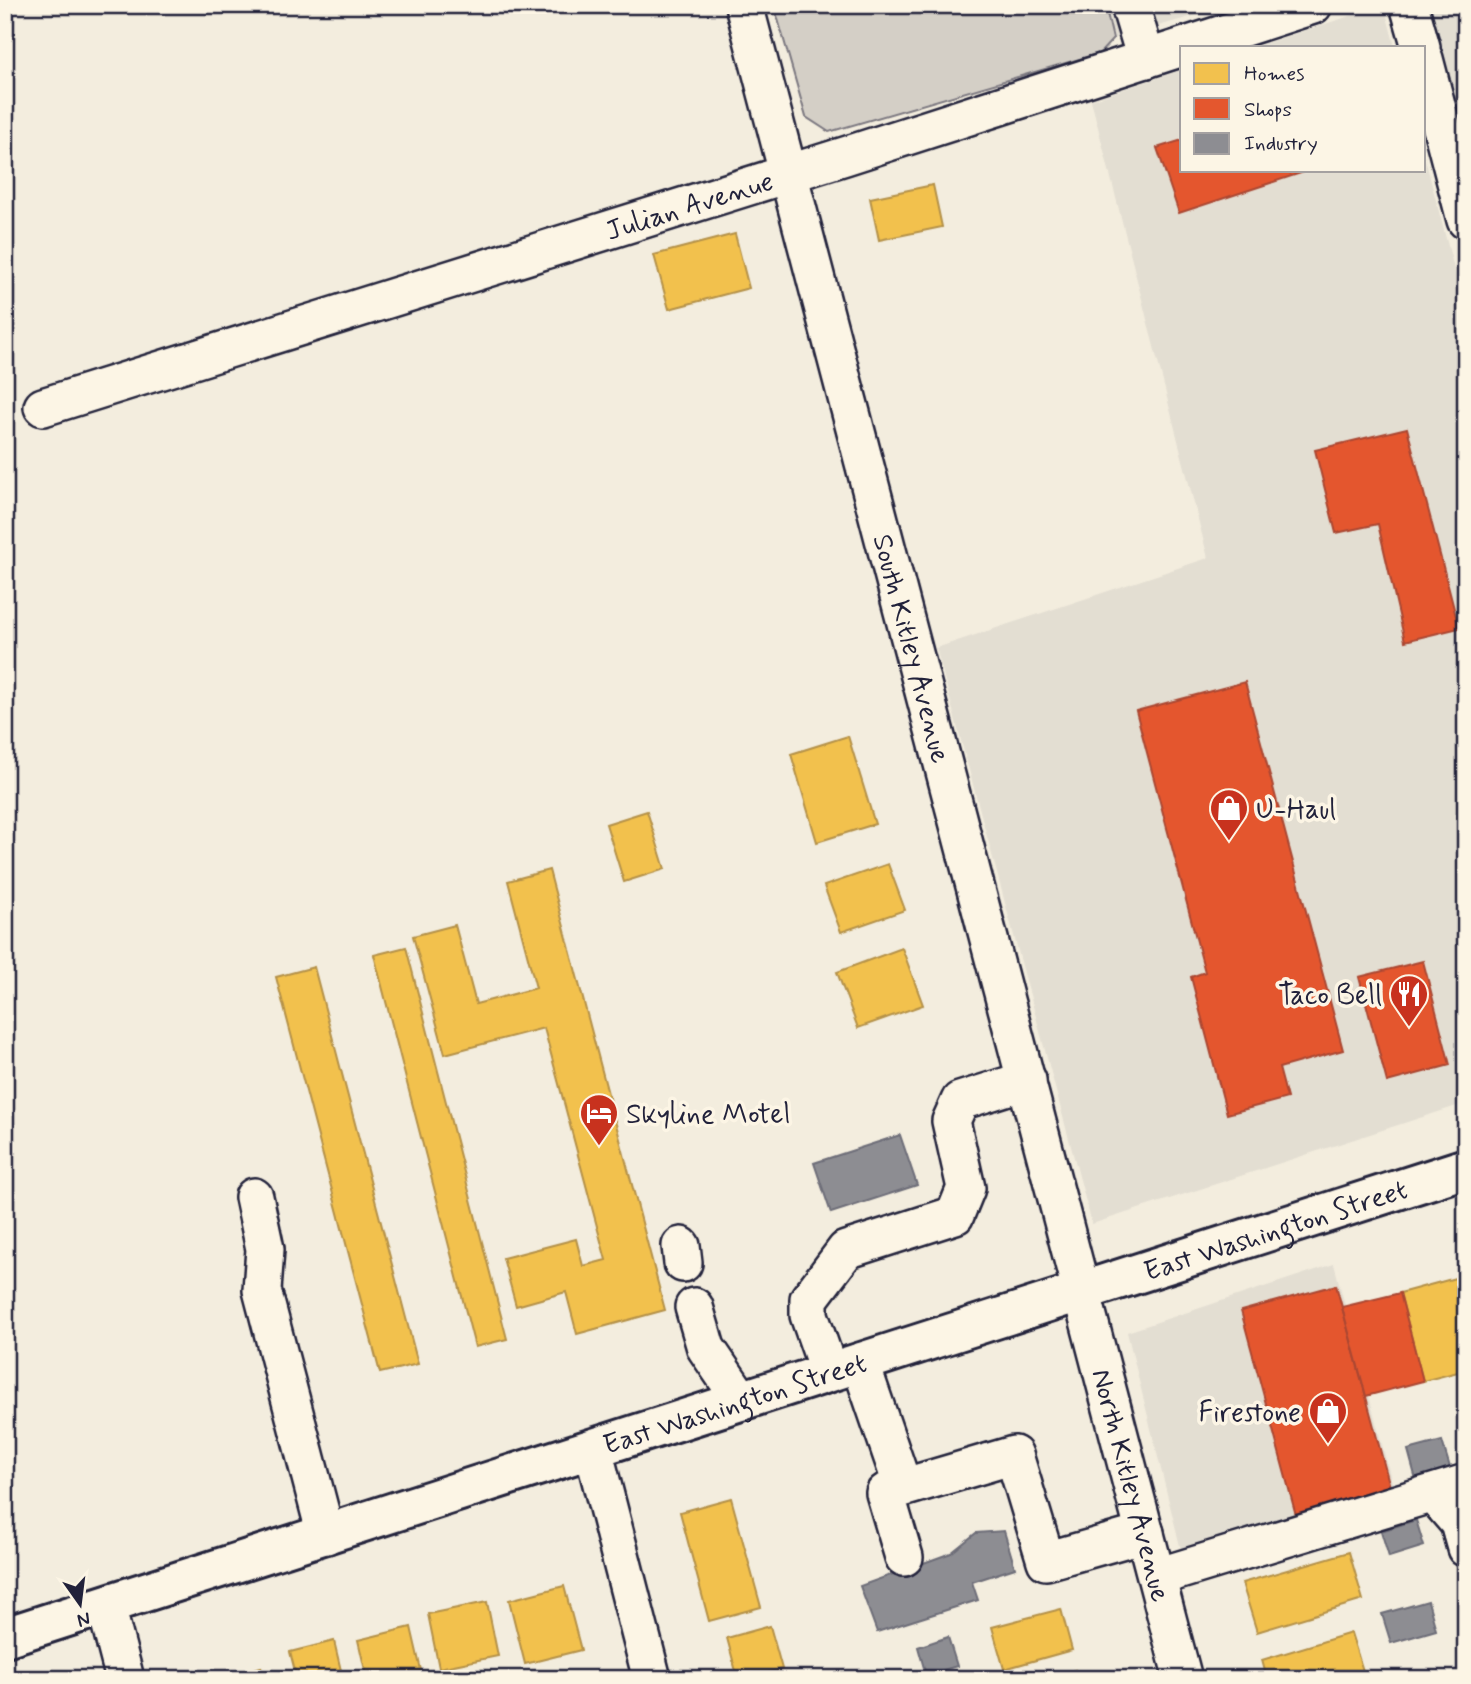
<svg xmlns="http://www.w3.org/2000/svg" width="1471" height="1684" viewBox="0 0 1471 1684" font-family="Mynerve,sans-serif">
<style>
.built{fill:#e3ded2}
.green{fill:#d4cfc6;stroke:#7b7880;stroke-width:2}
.homes{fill:#f2c14e;stroke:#b49148;stroke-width:2}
.shops{fill:#e4572e;stroke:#aa4732;stroke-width:2}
.industry{fill:#8d8d92;stroke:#6d6d78;stroke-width:2}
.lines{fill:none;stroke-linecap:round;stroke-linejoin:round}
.minor-casing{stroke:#22223b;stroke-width:42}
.major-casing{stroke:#22223b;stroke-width:44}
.minor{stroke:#fcf5e5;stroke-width:37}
.major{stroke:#fcf5e5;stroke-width:38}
.labels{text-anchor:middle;stroke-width:7;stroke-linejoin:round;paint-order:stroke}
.street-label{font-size:28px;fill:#22223b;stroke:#fcf5e5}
.poi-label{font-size:28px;fill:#22223b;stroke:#fcf5e5;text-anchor:start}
</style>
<rect width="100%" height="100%" fill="#f3edde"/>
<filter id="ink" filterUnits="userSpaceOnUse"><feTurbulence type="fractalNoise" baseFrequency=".0143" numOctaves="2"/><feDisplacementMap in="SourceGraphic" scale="14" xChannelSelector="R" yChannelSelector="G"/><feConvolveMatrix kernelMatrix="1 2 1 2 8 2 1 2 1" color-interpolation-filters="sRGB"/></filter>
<g filter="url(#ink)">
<g class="built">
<path d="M1105 5H1232L1113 39Z"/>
<path d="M1384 5 1395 47H1254Z"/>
<path d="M1430 5H1466V135Z"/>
<path d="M1182 70V170H1424V155L1466 314V1103L1092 1224 936 648 1208 558 1091 100Z"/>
<path d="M1334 1264 1398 1505 1193 1566 1181 1550 1127 1332Z"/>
</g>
<path class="green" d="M774 5H1105L1113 39 1100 53 829 132 806 117Z"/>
<g class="homes">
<path d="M933 185 942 227 879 240 870 198Z"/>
<path d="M735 234 749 288 669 309 654 255Z"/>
<path d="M848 736 875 824 817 842 791 754Z"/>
<path d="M647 811 665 869 624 882 606 824Z"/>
<path d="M888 864 905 910 841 932 824 886Z"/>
<path d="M549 870 665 1310 577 1334 566 1292 516 1306 503 1258 576 1239 583 1266 606 1260 544 1028 445 1054 413 936 455 925 476 1004 536 988 508 881Z"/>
<path d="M406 947 507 1339 475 1347 374 955Z"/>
<path d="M902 948 923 1005 858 1028 837 972Z"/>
<path d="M314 967 418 1364 380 1373 276 977Z"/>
<path d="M1459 1277 1466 1303V1370L1423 1381 1400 1293Z"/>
<path d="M731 1498 761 1607 709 1621 680 1512Z"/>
<path d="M1349 1552 1363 1600 1257 1632 1242 1583Z"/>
<path d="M564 1586 581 1650 525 1664 509 1600Z"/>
<path d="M487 1602 498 1656 439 1668 428 1614Z"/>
<path d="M1061 1609 1072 1650 1004 1669 992 1627Z"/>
<path d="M770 1626 782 1669 738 1679 727 1638Z"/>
<path d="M411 1627 423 1679H367L358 1640Z"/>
<path d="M1351 1633 1364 1674 1349 1679H1267L1262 1660Z"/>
<path d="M334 1641 343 1679H297L290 1652Z"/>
<path d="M261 1667 264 1679H216Z"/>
<path d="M1075 1670 1078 1679H1048Z"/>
</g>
<g class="shops">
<path d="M1182 140V170H1310L1179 213 1157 148Z"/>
<path d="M1407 428 1459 628 1405 641 1378 524 1336 533 1315 450Z"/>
<path d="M1245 682 1343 1050 1279 1068 1287 1098 1227 1114 1191 977 1205 972 1136 711Z"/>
<path d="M1423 961 1450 1065 1387 1082 1359 977Z"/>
<path d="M1336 1285 1392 1494 1297 1519 1241 1311Z"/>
<path d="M1400 1293 1423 1381 1366 1396 1342 1307Z"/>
</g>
<g class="industry">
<path d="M900 1135 917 1185 831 1213 814 1163Z"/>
<path d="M1442 1441 1452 1474 1417 1483 1408 1450Z"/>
<path d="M1416 1520 1424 1546 1389 1557 1381 1531Z"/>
<path d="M1004 1531 1015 1568 972 1582 978 1600 877 1632 860 1586 951 1553 976 1533Z"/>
<path d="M1428 1601 1436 1630 1391 1643 1382 1614Z"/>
<path d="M948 1637 957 1666 926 1675 918 1647Z"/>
</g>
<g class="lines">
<defs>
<g id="minor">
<path id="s1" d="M744 5 1183 1679"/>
<path d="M1130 5 1146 59"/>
<path d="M1409 5 1421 47"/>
<path d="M1424 59 1466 220"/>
<path id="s2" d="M43 407 845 156 1313 5"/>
<path d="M254 1197 265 1249 262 1290 326 1535"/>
<path d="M681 1246 683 1263"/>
<path d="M694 1307 706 1348 742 1401"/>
<path d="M860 1362 903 1487"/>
<path d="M829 1372 809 1315V1299L846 1250 955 1215 966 1188 951 1121 960 1101 1027 1080"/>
<path d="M593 1449 652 1679"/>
<path d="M1434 1494 1459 1523 1466 1548"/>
<path d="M904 1557 885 1493 1014 1455 1046 1561 1145 1533"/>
<path d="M1157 1577 1466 1483"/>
<path d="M106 1606 125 1679"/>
</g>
<g id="major">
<path id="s3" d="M5 1637 1466 1168"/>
</g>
</defs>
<use href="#minor" class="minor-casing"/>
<use href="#major" class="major-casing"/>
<use href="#minor" class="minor"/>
<use href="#major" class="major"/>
</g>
</g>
<defs>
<symbol id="shop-pin" viewBox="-11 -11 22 30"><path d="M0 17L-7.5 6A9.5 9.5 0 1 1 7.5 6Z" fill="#c8321e" stroke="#fcf5e5"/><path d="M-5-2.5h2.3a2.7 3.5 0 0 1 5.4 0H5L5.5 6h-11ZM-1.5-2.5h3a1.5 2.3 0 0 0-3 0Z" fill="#fff"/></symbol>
<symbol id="restaurant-pin" viewBox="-11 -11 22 30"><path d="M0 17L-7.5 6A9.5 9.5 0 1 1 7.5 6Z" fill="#c8321e" stroke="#fcf5e5"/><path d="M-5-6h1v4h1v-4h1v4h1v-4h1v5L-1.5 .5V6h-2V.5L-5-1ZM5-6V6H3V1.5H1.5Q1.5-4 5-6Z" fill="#fff"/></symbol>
<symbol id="hotel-pin" viewBox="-11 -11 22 30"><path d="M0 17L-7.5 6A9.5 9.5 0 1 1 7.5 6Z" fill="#c8321e" stroke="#fcf5e5"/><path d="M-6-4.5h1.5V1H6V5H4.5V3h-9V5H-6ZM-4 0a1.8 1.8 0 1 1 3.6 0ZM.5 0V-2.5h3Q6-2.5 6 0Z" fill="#fff"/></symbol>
</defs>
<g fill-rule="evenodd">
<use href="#shop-pin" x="1207" y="786" width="44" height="60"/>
<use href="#restaurant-pin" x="1387" y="972" width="44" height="60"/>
<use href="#hotel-pin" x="577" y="1091" width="44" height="60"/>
<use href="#shop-pin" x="1306" y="1389" width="44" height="60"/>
</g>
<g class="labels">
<g class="street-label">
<text dy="10" stroke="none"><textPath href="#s2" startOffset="677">Julian Avenue</textPath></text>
<text dy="10" stroke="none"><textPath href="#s1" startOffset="665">South Kitley Avenue</textPath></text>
<text dy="10" stroke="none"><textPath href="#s3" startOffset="1334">East Washington Street</textPath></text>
<text dy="10" stroke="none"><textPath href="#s3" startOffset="766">East Washington Street</textPath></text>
<text dy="10" stroke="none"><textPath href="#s1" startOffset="1530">North Kitley Avenue</textPath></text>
</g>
<g class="poi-label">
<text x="1256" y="818">U-Haul</text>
<text x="1382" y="1004" text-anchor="end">Taco Bell</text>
<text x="626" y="1123">Skyline Motel</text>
<text x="1301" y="1421" text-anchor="end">Firestone</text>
</g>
</g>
<rect width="1471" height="1684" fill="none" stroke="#fcf5e5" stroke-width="28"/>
<rect x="14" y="14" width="1443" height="1656" fill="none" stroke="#22223b" stroke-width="2.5" filter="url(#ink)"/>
<rect x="1180" y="46" width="245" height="126" fill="#fcf5e5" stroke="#a5a1a1" stroke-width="2"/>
<rect x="1194" y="63" width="35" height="21" fill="#f2c14e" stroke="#a5a1a1" stroke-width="2"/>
<text x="1244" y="80" font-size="21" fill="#22223b">Homes</text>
<rect x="1194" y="98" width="35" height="21" fill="#e4572e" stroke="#a5a1a1" stroke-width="2"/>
<text x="1244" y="116" font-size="21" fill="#22223b">Shops</text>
<rect x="1194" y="133" width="35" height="21" fill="#8d8d92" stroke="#a5a1a1" stroke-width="2"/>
<text x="1244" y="150" font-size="21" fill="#22223b">Industry</text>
<g transform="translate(80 1604) rotate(166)" stroke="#fcf5e5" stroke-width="5" paint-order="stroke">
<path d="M0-5L12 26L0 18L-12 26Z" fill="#22223b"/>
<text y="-10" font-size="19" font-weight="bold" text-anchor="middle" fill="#22223b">N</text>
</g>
</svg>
